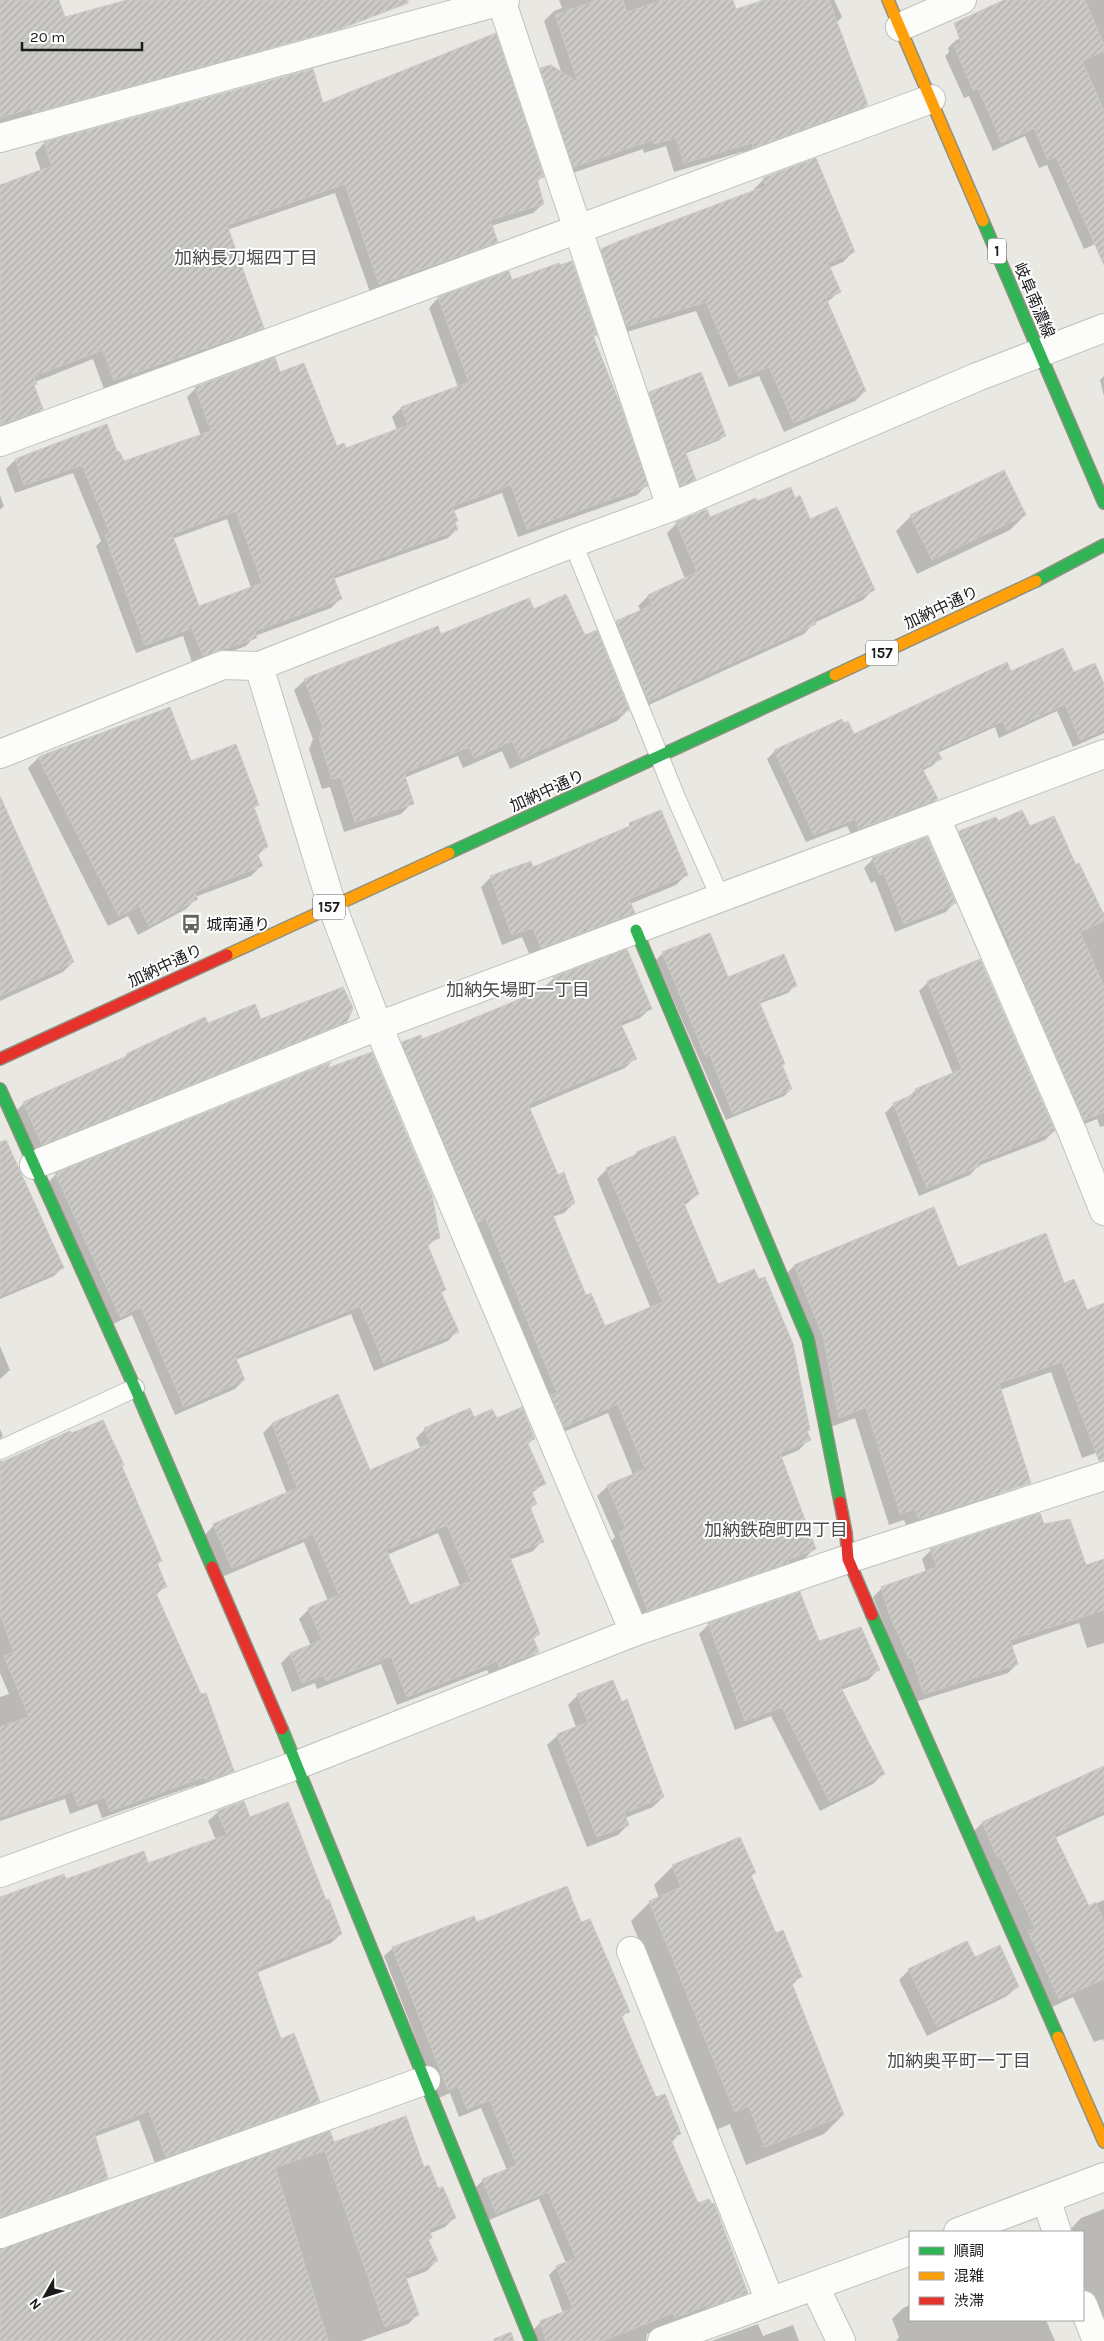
<svg xmlns="http://www.w3.org/2000/svg" width="1104" height="2341" viewBox="0 0 1104 2341" font-family="Karla,'Noto Sans JP',sans-serif">
<style>
.shadow{fill:#0003;fill-rule:evenodd}
.building{fill:url(#building-hatch);stroke:#cccac5;fill-rule:evenodd}
.lines{fill:none;stroke-linecap:round;stroke-linejoin:round}
.lane-casing{stroke:#c0c0be;stroke-width:20}
.street-casing{stroke:#c0c0be;stroke-width:30}
.fast-casing{stroke:#8d917e;stroke-width:14}
.slow-casing{stroke:#8d917e;stroke-width:14}
.jam-casing{stroke:#8d917e;stroke-width:14}
.lane{stroke:#fcfcfb;stroke-width:18}
.street{stroke:#fcfcfb;stroke-width:28}
.fast{stroke:#30b455;stroke-width:11}
.slow{stroke:#ff9f0a;stroke-width:11}
.jam{stroke:#e5322d;stroke-width:11}
.labels{text-anchor:middle;stroke-width:4;stroke-linejoin:round;paint-order:stroke}
.shield{fill:#fff;stroke:#5f5f5f;stroke-width:1}
.shield-label{font-size:15px;font-weight:bold;fill:#1b1b1b}
.street-label{font-size:16px;fill:#1b1b1b;stroke:#fff}
.poi-label{font-size:16px;fill:#1b1b1b;stroke:#fff;text-anchor:start}
.neighbourhood-label{font-size:18px;fill:#4e4e4e;stroke:#fff}
</style>
<defs>
<pattern id="building-hatch" width="6" height="6" patternUnits="userSpaceOnUse" patternTransform="scale(1.25)"><rect width="6" height="6" fill="#cccac6"/><path d="M-1 1l2-2M0 6l6-6M5 7l2-2" fill="none" stroke="#afadaa"/></pattern>
</defs>
<rect width="100%" height="100%" fill="#e9e8e3"/>
<g class="shadow">
<path d="M0 0H58L64 18 128 0H389L272 47 263 56 23 122 21 117 0 124Z"/>
<path d="M559 0H732L736 11 768 0H834L842 17 836 23 867 105 857 115 743 157 742 152 674 172 666 146 644 153 643 149 564 176 531 79 541 70 562 74 544 21 554 11 562 8Z"/>
<path d="M1053 0H1104V240L1084 249 1047 165 1039 168 1025 136 993 151 969 96 964 98 945 56 949 52 948 48 956 40Z"/>
<path d="M313 70 323 104 542 176 536 183 543 204 533 213 491 226 497 242 487 251 370 292 335 193 227 230 263 328 253 337 104 389 93 359 35 382 33 386 42 409 32 419 0 431V187L41 171 35 153 44 143Z"/>
<path d="M764 179 853 252 843 262 829 268 839 292 826 303 865 391 855 401 784 432 759 376 729 387 696 311 617 335 592 260 602 250 755 192 754 189Z"/>
<path d="M508 273 511 282 596 335 593 338 646 486 637 495 518 537 502 493 453 511 457 529 448 538 333 579 340 599 331 608 255 636 246 646 193 665 183 636 136 653 96 546 101 541 73 473 15 493 6 469 15 460 117 453 123 463 201 436 187 397 196 388 280 374 336 447 345 449 397 430 392 417 401 408 458 387 429 308 438 298ZM227 519 251 588 198 608 172 539Z"/>
<path d="M1104 376V396L1100 380Z"/>
<path d="M650 393 724 435 720 440 684 454 694 479 689 484 676 490 645 398Z"/>
<path d="M0 495 4 506 0 510Z"/>
<path d="M794 500 810 521 873 590 863 600 814 623 804 634 638 710 607 632 617 622 641 611 638 606 648 596 685 579 667 533 677 523 709 518 756 503Z"/>
<path d="M1025 515 1010 530 917 574 896 531 911 516Z"/>
<path d="M533 610 584 637 628 710 617 721 510 769 502 751 463 768 458 756 404 778 412 803 401 814 344 832 330 787 322 789 309 749 313 739 294 690 305 680 440 636Z"/>
<path d="M1011 673H1073L1104 687V733L1073 747 1057 711 999 738 995 727 937 753 940 759 932 766 922 771 937 799 929 807 852 836 847 826 806 842 767 759 775 751 853 736Z"/>
<path d="M169 708 190 763 257 805 254 808 267 846 257 856 261 866 251 876 195 897 196 899 186 909 138 935 128 916 108 926 28 768 38 758Z"/>
<path d="M0 799 73 962 63 972 0 1001Z"/>
<path d="M995 818 997 823 1029 828 1076 866 1102 913 1104 912V1126L1100 1127 1097 1119 1075 1128 950 841 959 832Z"/>
<path d="M630 825 686 875 676 885 630 904 633 913 623 923 531 958 522 937 502 945 481 887 491 877 532 869 624 830Z"/>
<path d="M873 859 954 903 946 912 895 932 875 881 871 883 864 868Z"/>
<path d="M663 953 727 979 795 985 788 993 759 1004 791 1089 784 1096 726 1120 656 960Z"/>
<path d="M554 978 651 1008 640 1018 621 1026 635 1058 625 1068 529 1109 557 1176 574 1203 564 1213 552 1217 586 1297 604 1328 651 1309 597 1179 607 1169 631 1159 636 1153 674 1137 698 1194 684 1206 717 1285 809 1439 799 1450 780 1458 815 1548 805 1558 638 1620 609 1543 615 1537 597 1496 608 1486 633 1475 608 1413 554 1436 392 1053 402 1043 420 1036 422 1040 544 990 543 988Z"/>
<path d="M928 982 1054 1131 1045 1140 978 1166 970 1175 919 1196 885 1113 894 1104 907 1098 916 1090 953 1074 919 991Z"/>
<path d="M261 1021H346L334 1033 30 1156 12 1115 24 1103 122 1060 127 1055 207 1025Z"/>
<path d="M326 1070 438 1237 427 1247 444 1290 440 1294 457 1331 448 1341 374 1371 351 1314 235 1360 244 1380 235 1389 175 1415 132 1315 111 1325 47 1184 56 1174Z"/>
<path d="M0 1144 62 1268 54 1276 0 1299Z"/>
<path d="M794 1266 958 1268 1064 1284 1087 1311 1104 1305V1450L1082 1458 1051 1372 1000 1390 1001 1492 990 1504 908 1530 904 1520 889 1525 855 1418 828 1428 783 1277Z"/>
<path d="M0 1346 10 1370 0 1379Z"/>
<path d="M473 1418 496 1420 534 1438 527 1445 544 1483 531 1494 535 1504 529 1510 542 1541 533 1551 509 1560 539 1634 532 1640 537 1652 528 1661 490 1676 487 1670 397 1705 381 1664 317 1689 315 1683 292 1692 281 1663 290 1654 311 1646 299 1619 309 1609 328 1601 304 1542 222 1577 205 1535 214 1525 287 1494 263 1433 272 1424 369 1471 421 1449 416 1438 425 1429ZM438 1533 460 1586 409 1607 387 1555Z"/>
<path d="M0 1429 3 1436 0 1439Z"/>
<path d="M70 1432 121 1466 161 1561 156 1565 165 1586 156 1595 232 1771 224 1779 198 1789 196 1785 102 1818 97 1804 70 1814 65 1799 0 1821V1697L9 1694 0 1673V1461H4Z"/>
<path d="M1043 1526 1085 1567 1104 1572V1643L1087 1648 1079 1623 1011 1646 1017 1664 1008 1673 915 1702 873 1597 882 1588 926 1572 922 1559 931 1550Z"/>
<path d="M709 1624 819 1643 878 1670 868 1680 841 1690 883 1774 873 1784 820 1811 771 1716 735 1730 699 1634Z"/>
<path d="M578 1695 663 1797 653 1807 625 1818 628 1825 618 1835 587 1847 547 1745 558 1735 576 1727 568 1705Z"/>
<path d="M1104 1768V1815L1055 1838 1088 1907 1104 1900V2042L1103 2039 1094 2042 1073 1997 1050 2008 973 1832 982 1823Z"/>
<path d="M218 1812 249 1819 326 1902 341 1934 331 1943 256 1973 280 2041 318 2102 309 2111 156 2166 139 2120 94 2137 107 2178 97 2188 0 2223V1898L65 1881 147 1865 216 1840 208 1821Z"/>
<path d="M673 1866 754 1872 750 1877 775 1935 801 1976 791 1986 843 2115 824 2134 746 2165 730 2124 716 2130 631 1921 650 1902 659 1898 654 1885Z"/>
<path d="M476 1923 581 1924 628 2011 621 2018 656 2099 680 2133 672 2142 697 2205 747 2293 738 2301 647 2334 646 2341H537L533 2330 541 2322 563 2313 549 2275 557 2267 566 2263 539 2199 487 2221 474 2189 483 2180 507 2170 481 2108 459 2117 450 2093 439 2098 384 1956 393 1948Z"/>
<path d="M974 1959 1017 1987 1007 1996 927 2036 899 1980 909 1970Z"/>
<path d="M334 2144 424 2168 454 2218 445 2227 429 2234 431 2238 428 2241 436 2261 427 2271 406 2279 418 2314 408 2324 361 2341H0V2250Z"/>
<path d="M1104 2209V2341L1083 2284V2232H1068L1081 2218Z"/>
<path d="M910 2305V2320H1046L1055 2341H896L899 2337 892 2319 903 2308Z"/>
<path d="M758 2324 763 2336 793 2325 799 2341H711Z"/>
</g>
<g class="building">
<path d="M0 0H59L65 17 127 0H408V3L340 29 33 113 31 108 0 118Z"/>
<path d="M597 0H623L627 12 662 0H733L736 9 764 0H829L868 105 753 148 752 143 684 163 676 138 654 144 653 140 573 167 540 68 551 65 578 82 555 15Z"/>
<path d="M1004 0H1085L1104 45V51L1082 61 1104 111V265L1056 157 1048 160 1034 128 1002 143 978 88 973 90 954 46 961 43 954 23Z"/>
<path d="M496 33 544 177 537 179 544 204 490 220 498 242 379 284 345 184 227 225 264 328 114 380 103 350 34 376 37 384 34 385 43 409 0 425V185L52 166 44 142 313 69 323 103Z"/>
<path d="M816 158 855 252 828 263 841 292 826 298 866 391 794 423 769 367 739 378 706 302 627 326 601 249 619 241 766 186 763 178Z"/>
<path d="M572 261 597 335 593 336 620 404 648 486 527 529 511 485 452 506 458 521 455 522 458 530 333 575 342 599 255 631 257 638 203 656 192 628 145 645 105 535 110 533 82 465 24 485 15 459 107 424 117 452 119 451 124 461 211 431 195 387 275 357 280 372 304 363 337 446 344 443 346 448 408 425 401 407 469 382 438 297 509 271 512 280 559 263 560 265ZM236 511 262 583 199 606 172 534Z"/>
<path d="M701 372 726 436 685 451 696 480 680 486 649 392Z"/>
<path d="M1004 470 1026 515 932 560 910 515Z"/>
<path d="M791 487 795 498 800 495 810 519 837 507 875 590 814 619 816 624 649 701 616 621 652 605 648 595 697 572 676 522 707 509 710 517 756 498 757 501Z"/>
<path d="M566 594 585 635 597 630 629 710 521 759 512 741 474 758 469 747 404 773 414 804 355 822 341 777 332 779 319 738 323 727 304 679 438 626 441 634 529 598 534 609Z"/>
<path d="M1063 648 1074 672 1095 663 1104 684V730L1080 740 1065 704 1007 731 1003 721 937 750 942 759 922 768 938 799 859 829 855 819 814 835 774 750 842 719 844 723 848 721 854 734 1007 662 1011 671Z"/>
<path d="M170 707 191 761 236 744 259 805 254 807 268 847 256 851 263 866 194 892 198 899 149 926 139 906 119 916 38 757Z"/>
<path d="M0 796 74 962 0 996Z"/>
<path d="M661 810 688 875 629 899 635 913 541 948 533 928 512 935 490 876 531 861 533 867 630 826 629 823Z"/>
<path d="M1022 810 1030 826 1054 816 1076 865 1079 863 1104 915V921L1080 932 1104 987V1112L1084 1120 1009 947 1011 946 959 831 996 817 998 821Z"/>
<path d="M927 837 956 903 904 924 884 873 880 875 872 858Z"/>
<path d="M710 933 728 977 784 954 797 986 759 1001 785 1064 782 1065 792 1089 733 1114 710 1055 706 1057 662 952Z"/>
<path d="M627 949 652 1009 620 1022 637 1059 528 1104 558 1175 564 1172 575 1203 552 1213 586 1295 591 1293 605 1326 663 1302 606 1168 637 1154 636 1152 675 1136 699 1194 683 1201 718 1284 754 1269 759 1279 765 1277 793 1344 810 1430 807 1431 811 1440 780 1453 816 1549 788 1560 789 1563 648 1611 619 1532 626 1529 607 1485 645 1469 618 1404 564 1427 551 1395 557 1393 486 1219 478 1222 402 1042 421 1035 422 1039 462 1023 556 984 553 977Z"/>
<path d="M980 959 1055 1131 978 1162 980 1166 927 1188 893 1103 917 1093 915 1089 962 1069 927 981Z"/>
<path d="M343 987 353 1008 347 1022 42 1145 23 1102 127 1056 126 1054 205 1017 208 1023 255 1004 261 1019Z"/>
<path d="M372 1052 432 1195 440 1238 427 1243 446 1290 441 1292 459 1332 384 1363 360 1306 235 1356 245 1380 184 1407 141 1307 120 1317 55 1173 331 1062 328 1068Z"/>
<path d="M6 1140 64 1268 0 1296V1142Z"/>
<path d="M934 1207 958 1267 1046 1233 1064 1283 1074 1279 1087 1310 1104 1303V1461H1099L1062 1362 999 1383 1031 1483 919 1519 915 1509 900 1514 866 1407 839 1418 823 1336 794 1265Z"/>
<path d="M338 1394 370 1470 431 1443 424 1428 470 1408 474 1417 492 1409 497 1418 522 1407 535 1439 527 1442 546 1484 531 1490 537 1504 530 1507 544 1542 509 1555 540 1634 533 1637 539 1652 499 1667 497 1661 407 1697 391 1656 326 1681 324 1675 302 1683 290 1653 322 1640 308 1608 339 1595 313 1534 232 1568 213 1524 297 1488 272 1423ZM447 1525 471 1581 410 1605 386 1550Z"/>
<path d="M103 1420 124 1465 122 1466 162 1561 157 1563 167 1587 155 1591 201 1694 206 1693 234 1771 206 1782 204 1777 110 1811 105 1797 78 1806 73 1791 0 1817V1727L29 1717 4 1656 14 1652 0 1614V1463L70 1431 72 1433Z"/>
<path d="M1040 1513 1044 1524 1070 1519 1086 1565 1104 1559V1610L1010 1640 1018 1664 924 1694 912 1658 909 1659 890 1616 881 1587 937 1567 930 1549Z"/>
<path d="M800 1592 819 1641 861 1627 880 1670 840 1686 885 1774 830 1802 782 1707 745 1721 708 1623Z"/>
<path d="M613 1680 622 1702 627 1699 664 1797 624 1813 629 1825 597 1837 557 1734 588 1722 577 1694Z"/>
<path d="M1104 1766V1811L1054 1834 1089 1906 1095 1902 1104 1921V1979L1059 1999 1028 1931 1035 1928 1001 1858 998 1859 982 1822Z"/>
<path d="M244 1801 250 1817 288 1802 326 1900 329 1899 342 1934 256 1968 281 2039 294 2033 320 2102 166 2157 149 2111 94 2132 108 2178 0 2217V1897L64 1874 66 1879 144 1851 148 1863 227 1835 217 1811Z"/>
<path d="M740 1837 756 1873 751 1875 776 1933 783 1930 802 1977 791 1981 844 2115 765 2147 749 2106 735 2112 649 1901 681 1887 672 1865Z"/>
<path d="M567 1886 581 1922 590 1919 630 2012 621 2015 646 2074 656 2097 665 2094 681 2134 670 2138 698 2203 709 2199 712 2204 714 2203 748 2293 708 2308 707 2305 675 2318 673 2313 602 2341H546L540 2321 573 2308 556 2266 576 2258 548 2192 496 2213 482 2179 517 2165 490 2100 467 2109 458 2086 448 2090 392 1947 474 1916 477 1922Z"/>
<path d="M967 1941 975 1957 1000 1945 1019 1987 937 2027 908 1969Z"/>
<path d="M406 2116 424 2167 429 2165 438 2188 443 2187 456 2218 429 2229 432 2238 428 2239 438 2261 405 2275 419 2315 385 2327 325 2151 275 2167 328 2341H0V2249L330 2131 334 2142Z"/>
<path d="M511 2332 514 2341H494V2339Z"/>
</g>
<g class="lines">
<defs>
<g id="lane">
<path d="M573 543 677 800 721 899"/>
<path d="M0 1450 135 1388"/>
</g>
<g id="street">
<path d="M501 0 671 507"/>
<path d="M900 27 962 0"/>
<path d="M0 138 505 0"/>
<path d="M0 442 931 99"/>
<path d="M259 666 332 906 378 1026 634 1632"/>
<path d="M0 754 223 665 259 666 573 543 671 507 977 377 1104 328"/>
<path d="M936 818 1072 1131 1104 1211"/>
<path d="M34 1165 378 1026 1104 754"/>
<path d="M0 1873 297 1765 634 1632 848 1559 1104 1476"/>
<path d="M631 1951 770 2301"/>
<path d="M1046 2199 1057 2232"/>
<path d="M958 2232 1104 2177"/>
<path d="M0 2234 426 2080"/>
<path d="M815 2287 841 2341"/>
<path d="M1083 2305 1097 2341"/>
<path d="M662 2341 910 2251"/>
</g>
<g id="fast">
<path d="M983 221 1104 503"/>
<path d="M1036 581 1104 545"/>
<path d="M449 853 835 675"/>
<path d="M636 930 808 1339 840 1502"/>
<path d="M0 1089 135 1388 212 1567"/>
<path d="M872 1615 1058 2037"/>
<path d="M282 1729 531 2341"/>
</g>
<g id="slow">
<path d="M888 0 983 221"/>
<path d="M835 675 1036 581"/>
<path d="M227 955 449 853"/>
<path d="M1058 2037 1104 2142"/>
</g>
<g id="jam">
<path d="M0 1059 227 955"/>
<path d="M840 1502 846 1533 848 1559 872 1615"/>
<path d="M212 1567 282 1729"/>
</g>
</defs>
<use href="#lane" class="lane-casing"/>
<use href="#street" class="street-casing"/>
<use href="#fast" class="fast-casing"/>
<use href="#slow" class="slow-casing"/>
<use href="#jam" class="jam-casing"/>
<use href="#lane" class="lane"/>
<use href="#street" class="street"/>
<use href="#fast" class="fast"/>
<use href="#slow" class="slow"/>
<use href="#jam" class="jam"/>
</g>
<defs>
<symbol id="bus-bare" viewBox="-9 -9 18 18"><path d="M-5-6H5V4H4V6H2V4H-2V6H-4V4H-5ZM-3.5-4V0h7V-4ZM-3.5 1.2v1.5H-2V1.2ZM2 1.2v1.5H3.5V1.2Z" fill="#636361" stroke="#fff" stroke-width="2.5" paint-order="stroke"/></symbol>
</defs>
<g fill-rule="evenodd">
<use href="#bus-bare" x="177" y="910" width="28" height="28"/>
</g>
<g class="labels">
<g class="shield">
<rect x="988" y="238.5" width="18" height="25" rx="4"/>
<rect x="866" y="640.5" width="32" height="25" rx="4"/>
<rect x="313" y="894.5" width="32" height="25" rx="4"/>
</g>
<g class="shield-label">
<text x="997" y="256">1</text>
<text x="882" y="658">157</text>
<text x="329" y="912">157</text>
</g>
<g class="street-label">
<text transform="translate(1035 300) rotate(67)" y="6">岐阜南濃線</text>
<text transform="translate(941 607) rotate(-25)" y="6">加納中通り</text>
<text transform="translate(547 790) rotate(-24)" y="6">加納中通り</text>
<text transform="translate(165 965) rotate(-25)" y="6">加納中通り</text>
</g>
<g class="poi-label">
<text x="206" y="930">城南通り</text>
</g>
<g class="neighbourhood-label">
<text x="246" y="264">加納長刀堀四丁目</text>
<text x="518" y="996">加納矢場町一丁目</text>
<text x="776" y="1536">加納鉄砲町四丁目</text>
<text x="959" y="2067">加納奥平町一丁目</text>
</g>
</g>
<rect x="909" y="2231" width="175" height="90" fill="#ffffff" stroke="#a4a4a4"/>
<rect x="919" y="2247" width="25" height="8" fill="#30b455" stroke="#a4a4a4"/>
<text x="954" y="2256" font-size="15" fill="#1b1b1b">順調</text>
<rect x="919" y="2272" width="25" height="8" fill="#ff9f0a" stroke="#a4a4a4"/>
<text x="954" y="2281" font-size="15" fill="#1b1b1b">混雑</text>
<rect x="919" y="2297" width="25" height="8" fill="#e5322d" stroke="#a4a4a4"/>
<text x="954" y="2306" font-size="15" fill="#1b1b1b">渋滞</text>
<g transform="translate(45 2296) rotate(231)" stroke="#ffffff" stroke-width="4" paint-order="stroke">
<path d="M0-4L9 19L0 12L-9 19Z" fill="#1b1b1b"/>
<text y="-8" font-size="14" font-weight="bold" text-anchor="middle" fill="#1b1b1b">N</text>
</g>
<path d="M22 42v8h120v-8" fill="none" stroke="#1b1b1b" stroke-width="2.5"/>
<text x="30" y="42" font-size="15" fill="#1b1b1b" stroke="#ffffff" stroke-width="4" paint-order="stroke">20 m</text>
</svg>
